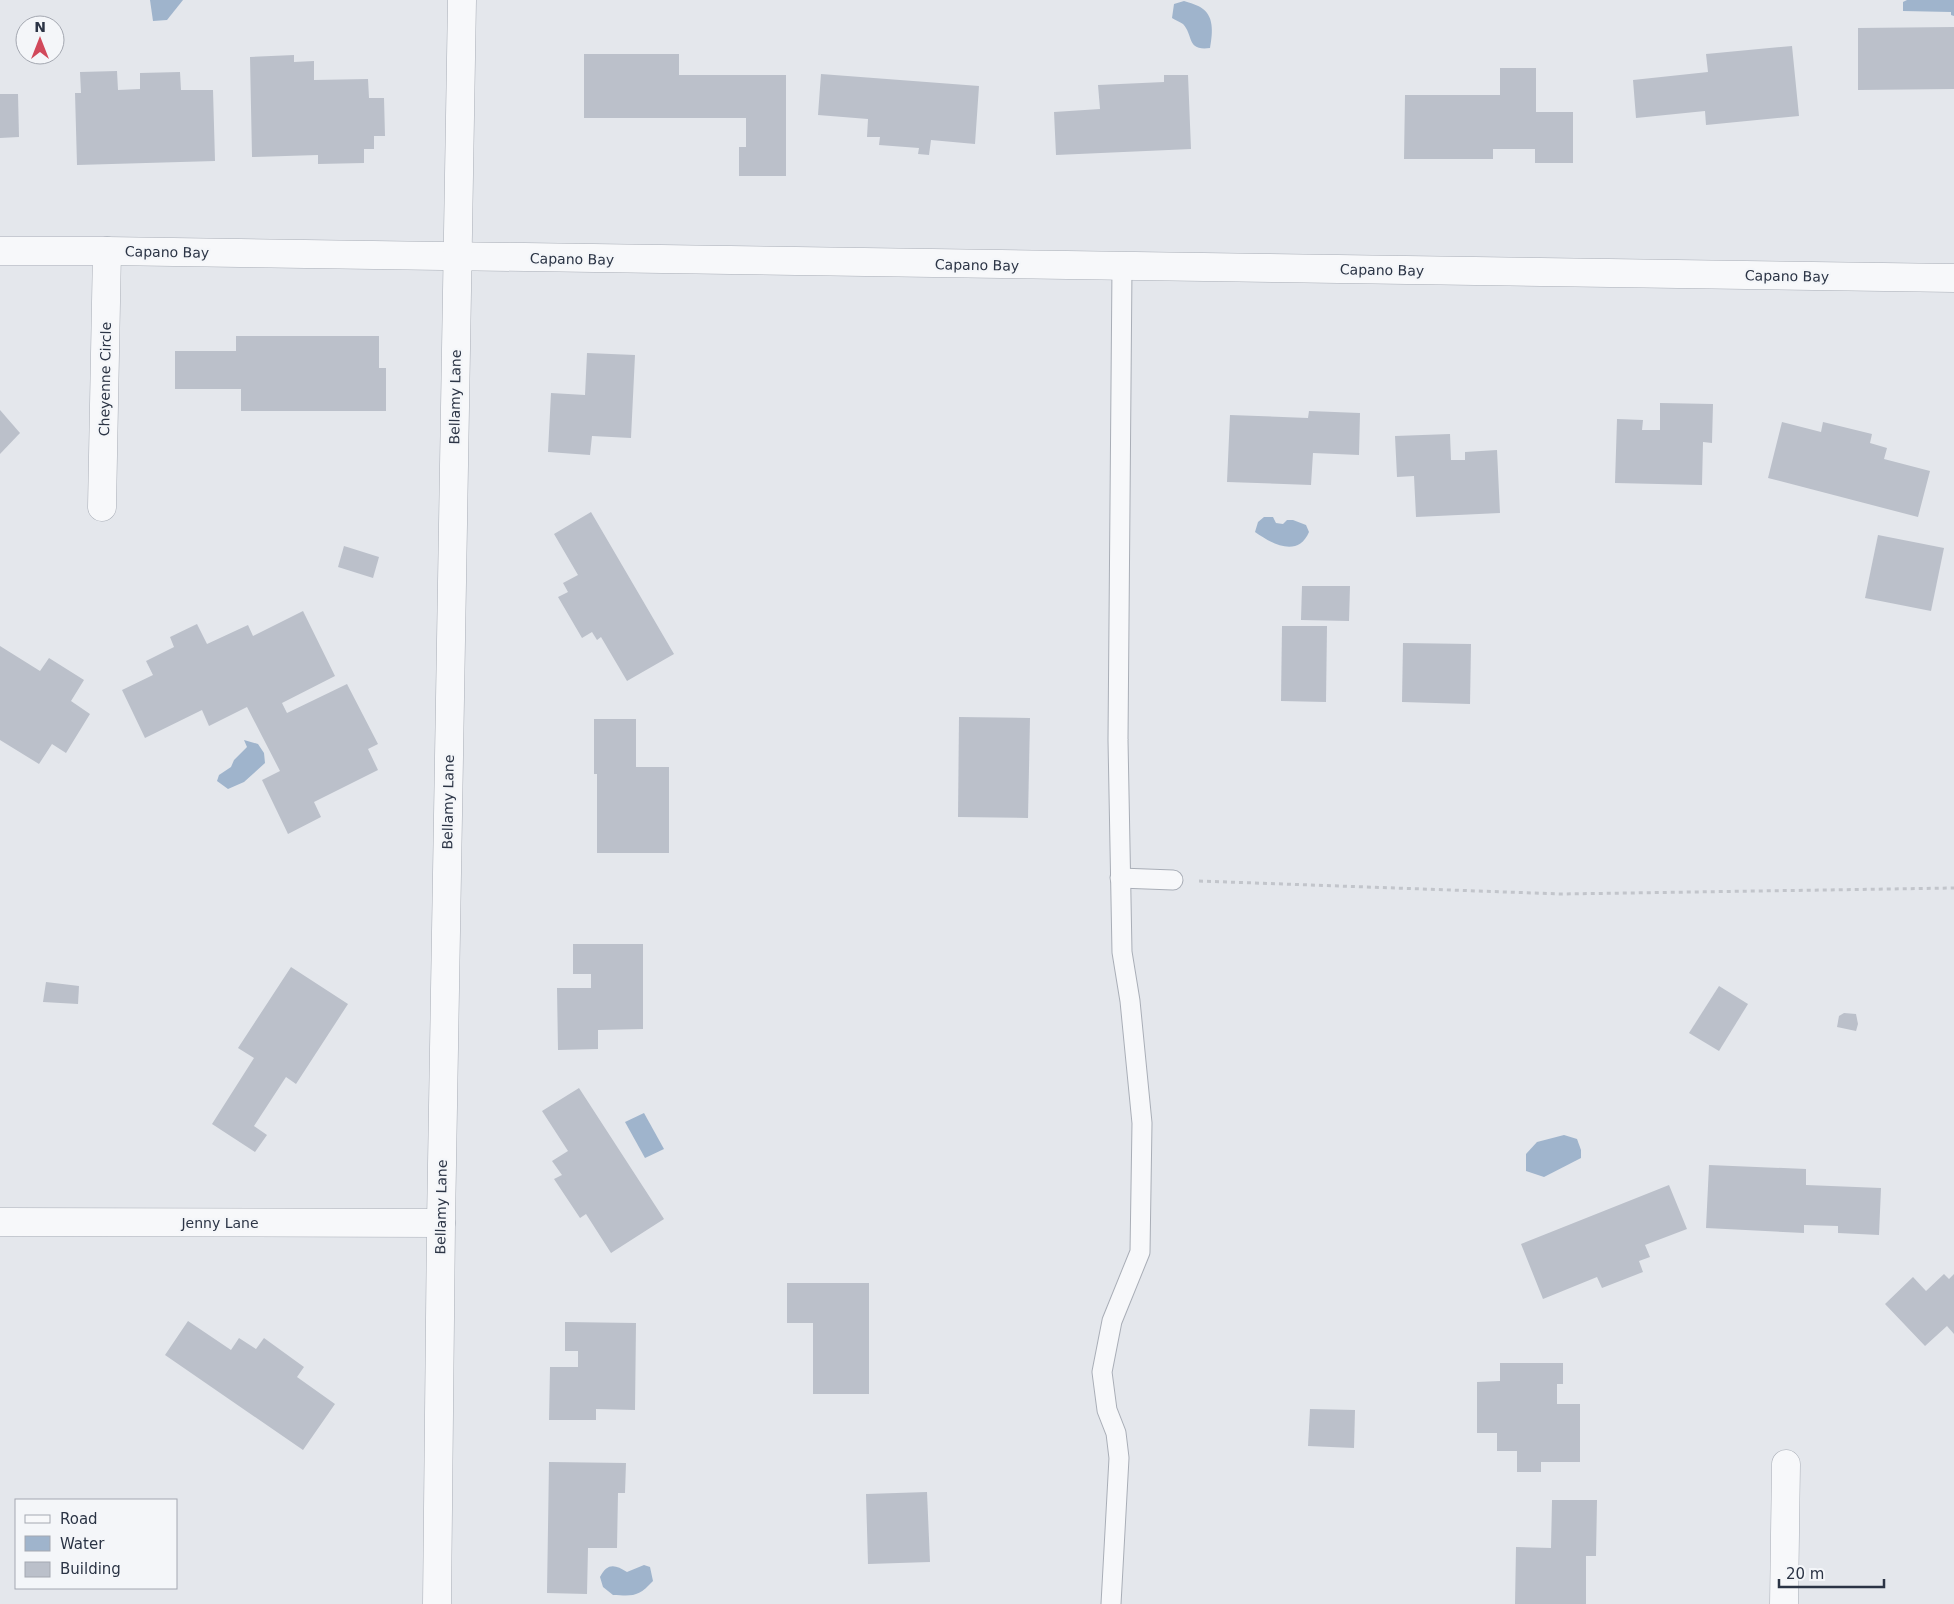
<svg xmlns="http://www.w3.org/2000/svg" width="1954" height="1604" viewBox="0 0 1954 1604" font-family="'DejaVu Sans',sans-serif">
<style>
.water{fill:#9fb4cc}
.building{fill:#bbc0ca}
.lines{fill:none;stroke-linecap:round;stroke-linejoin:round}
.lane-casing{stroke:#a9aeb7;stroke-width:21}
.street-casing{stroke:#a9aeb7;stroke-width:29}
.path{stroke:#c2c5cb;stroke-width:3;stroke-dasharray:4 4;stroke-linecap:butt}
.lane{stroke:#f7f8fa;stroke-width:19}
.street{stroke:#f7f8fa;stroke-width:28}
.labels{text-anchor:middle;stroke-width:4.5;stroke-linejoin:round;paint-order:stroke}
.street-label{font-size:14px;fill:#2b3445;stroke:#f4f6f9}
</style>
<rect width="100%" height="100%" fill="#e4e7ec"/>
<g class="water">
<path d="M150 0H183L167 20 153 21Z"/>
<path d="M1907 0H1954V16L1951 15V12L1903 11V2Z"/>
<path d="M1184 1C1190 3 1198 5 1203 9 1215 18 1212 36 1210 48 1186 51 1194 36 1183 24 1180 22 1175 20 1172 18L1174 4Z"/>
<path d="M1264 517H1273L1276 523 1283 524 1287 520H1293L1306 525 1309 532C1298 558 1272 544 1255 532L1258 522Z"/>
<path d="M244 740 258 744 264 753 265 763 244 782 228 789 217 781 219 775 231 767 234 760 247 747Z"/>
<path d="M644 1113 664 1149 645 1158 625 1122Z"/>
<path d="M1564 1135 1577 1139 1581 1150V1158L1544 1177 1526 1171V1154L1537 1142Z"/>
<path d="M644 1565 650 1567 653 1581C638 1597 634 1596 613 1595L603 1587 600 1577C607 1563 615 1564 627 1572Z"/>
</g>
<g class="building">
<path d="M1954 27V89L1858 90V28Z"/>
<path d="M1792 46 1799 116 1706 125 1705 111 1636 118 1633 80 1708 72 1706 54Z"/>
<path d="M584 54H679V75H786V176H739V147H746V118H584Z"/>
<path d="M294 55V62L314 61V80L368 79 369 98H384L385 136H374V149H364V163L318 164V155L252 157 250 57Z"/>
<path d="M1500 68H1536V112H1573V163H1535V149H1493V159H1404L1405 95H1500Z"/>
<path d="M117 71 118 90 140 89V73L180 72 181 90H213L215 161 77 165 75 93H81L80 72Z"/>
<path d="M821 74 979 86 975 144 931 140 929 155 918 154 919 148 879 145 880 137H867L868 119 818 115Z"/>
<path d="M1164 75H1188L1191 149 1056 155 1054 112 1100 109 1098 85 1164 82Z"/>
<path d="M0 94H18L19 137 0 138Z"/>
<path d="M236 336H379V368H386V411H241V389H175V351H236Z"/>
<path d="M587 353 635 355 631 438 592 436 590 455 548 452 551 393 585 395Z"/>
<path d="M1660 403 1713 404 1712 443 1703 442 1702 485 1615 483 1617 419 1643 420 1642 430H1660Z"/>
<path d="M0 410 20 433 0 454Z"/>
<path d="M1309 411 1360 413 1359 455 1313 453 1311 485 1227 482 1230 415 1308 418Z"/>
<path d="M1782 422 1821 432 1823 422 1872 434 1870 443 1887 448 1884 459 1930 471 1918 517 1768 478Z"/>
<path d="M1450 434 1451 460H1465V452L1497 450 1500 513 1416 517 1414 476 1397 477 1395 436Z"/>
<path d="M591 512 674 654 627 681 601 637 597 640 592 632 582 638 558 597 568 592 563 583 578 575 554 534Z"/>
<path d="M1878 535 1944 548 1931 611 1865 598Z"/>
<path d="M344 546 379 557 373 578 338 567Z"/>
<path d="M1302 586H1350L1349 621 1301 620Z"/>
<path d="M303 611 335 676 282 703 287 713 347 684 378 744 368 749 378 770 314 802 321 817 288 834 262 780 280 771 247 707 209 726 202 710 145 738 122 690 153 675 146 661 174 647 170 637 197 624 207 644 248 625 253 636Z"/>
<path d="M1282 626H1327L1326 702 1281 701Z"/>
<path d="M1403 643 1471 644 1470 704 1402 702Z"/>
<path d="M0 646 40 671 49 658 84 680 71 701 90 714 66 753 52 744 39 764 0 740Z"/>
<path d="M959 717 1030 718 1028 818 958 817Z"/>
<path d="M594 719H636V767H669V853H597V774H594Z"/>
<path d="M573 944H643V1029L598 1030V1049L558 1050 557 988H591V974H573Z"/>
<path d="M291 967 348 1004 296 1084 286 1077 254 1126 267 1135 255 1152 212 1124 254 1058 238 1048Z"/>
<path d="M46 982 79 986 78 1004 43 1002Z"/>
<path d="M1719 986 1748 1004 1719 1051 1689 1033Z"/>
<path d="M1844 1013 1856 1014 1858 1024 1856 1031 1837 1027 1839 1016Z"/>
<path d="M579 1088 664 1219 611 1253 586 1214 580 1218 554 1179 562 1175 552 1161 568 1151 542 1111Z"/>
<path d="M1709 1165 1806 1169V1185L1881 1188 1879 1235 1838 1233V1226L1804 1225V1233L1706 1228Z"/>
<path d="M1669 1185 1687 1229 1645 1245 1650 1257 1639 1261 1643 1272 1602 1288 1597 1277 1543 1299 1521 1244Z"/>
<path d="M1944 1274 1949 1279 1954 1274V1334L1947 1326 1925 1346 1885 1304 1913 1277 1926 1291Z"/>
<path d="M787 1283H869V1394H813V1323H787Z"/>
<path d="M188 1321 231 1350 239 1338 256 1349 264 1338 304 1367 297 1377 335 1404 303 1450 165 1355Z"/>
<path d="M565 1322 636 1323 635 1410 596 1409V1420H549L550 1367H578V1351H565Z"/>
<path d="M1500 1363H1563V1384H1557V1404H1580V1462H1541V1472H1517V1451H1497V1433H1477V1382L1500 1381Z"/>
<path d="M1310 1409 1355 1410 1354 1448 1308 1446Z"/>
<path d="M549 1462 626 1463 625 1493H618L617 1548H588L587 1594 547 1593Z"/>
<path d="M927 1492 930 1562 868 1564 866 1494Z"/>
<path d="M1552 1500H1597L1596 1556H1586V1604H1515L1516 1547 1551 1548Z"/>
</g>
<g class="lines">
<defs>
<g id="lane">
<path d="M1120 878 1173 880"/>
<path d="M1111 1604 1119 1458 1116 1433 1107 1410 1102 1372 1112 1321 1140 1252 1142 1123 1130 1001 1122 952 1118 740 1122 267"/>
</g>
<g id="street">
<path d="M0 251H107L1954 278"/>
<path d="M102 507 107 251"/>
<path d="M0 1222 441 1223"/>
<path d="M437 1604 441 1223 462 0"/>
<path d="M1784 1604 1786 1464"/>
</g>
</defs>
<use href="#lane" class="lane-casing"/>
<use href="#street" class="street-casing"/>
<path class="path" d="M1199 881 1562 894 1954 888"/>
<use href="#lane" class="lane"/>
<use href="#street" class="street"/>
</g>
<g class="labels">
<g class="street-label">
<text transform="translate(167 252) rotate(1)" y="5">Capano Bay</text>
<text transform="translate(572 259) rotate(1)" y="5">Capano Bay</text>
<text transform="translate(977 265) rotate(1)" y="5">Capano Bay</text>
<text transform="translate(1382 270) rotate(1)" y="5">Capano Bay</text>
<text transform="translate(1787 276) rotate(1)" y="5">Capano Bay</text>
<text transform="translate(105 379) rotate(-89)" y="5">Cheyenne Circle</text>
<text transform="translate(455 397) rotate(-89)" y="5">Bellamy Lane</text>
<text transform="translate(448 802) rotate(-89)" y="5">Bellamy Lane</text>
<text transform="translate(441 1207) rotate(-89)" y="5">Bellamy Lane</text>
<text x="220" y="1228">Jenny Lane</text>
</g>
</g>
<rect x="15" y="1499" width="162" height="90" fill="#f4f6f9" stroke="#a4a8b1"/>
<rect x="25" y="1515" width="25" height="8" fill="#f7f8fa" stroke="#a4a8b1"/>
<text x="60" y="1524" font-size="15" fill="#2b3445">Road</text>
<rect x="25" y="1536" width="25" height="15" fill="#9fb4cc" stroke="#a4a8b1"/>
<text x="60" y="1549" font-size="15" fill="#2b3445">Water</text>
<rect x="25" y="1562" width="25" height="15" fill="#bbc0ca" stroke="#a4a8b1"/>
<text x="60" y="1574" font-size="15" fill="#2b3445">Building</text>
<g transform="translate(40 40)"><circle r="24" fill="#f4f6f9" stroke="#a4a8b1"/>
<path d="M0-4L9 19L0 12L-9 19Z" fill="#d1495b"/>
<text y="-8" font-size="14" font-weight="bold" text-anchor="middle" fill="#2b3445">N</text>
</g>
<path d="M1779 1579v8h105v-8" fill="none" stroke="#2b3445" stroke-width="2.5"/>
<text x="1786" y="1579" font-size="15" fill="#2b3445" stroke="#f4f6f9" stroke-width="4" paint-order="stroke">20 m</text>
</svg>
